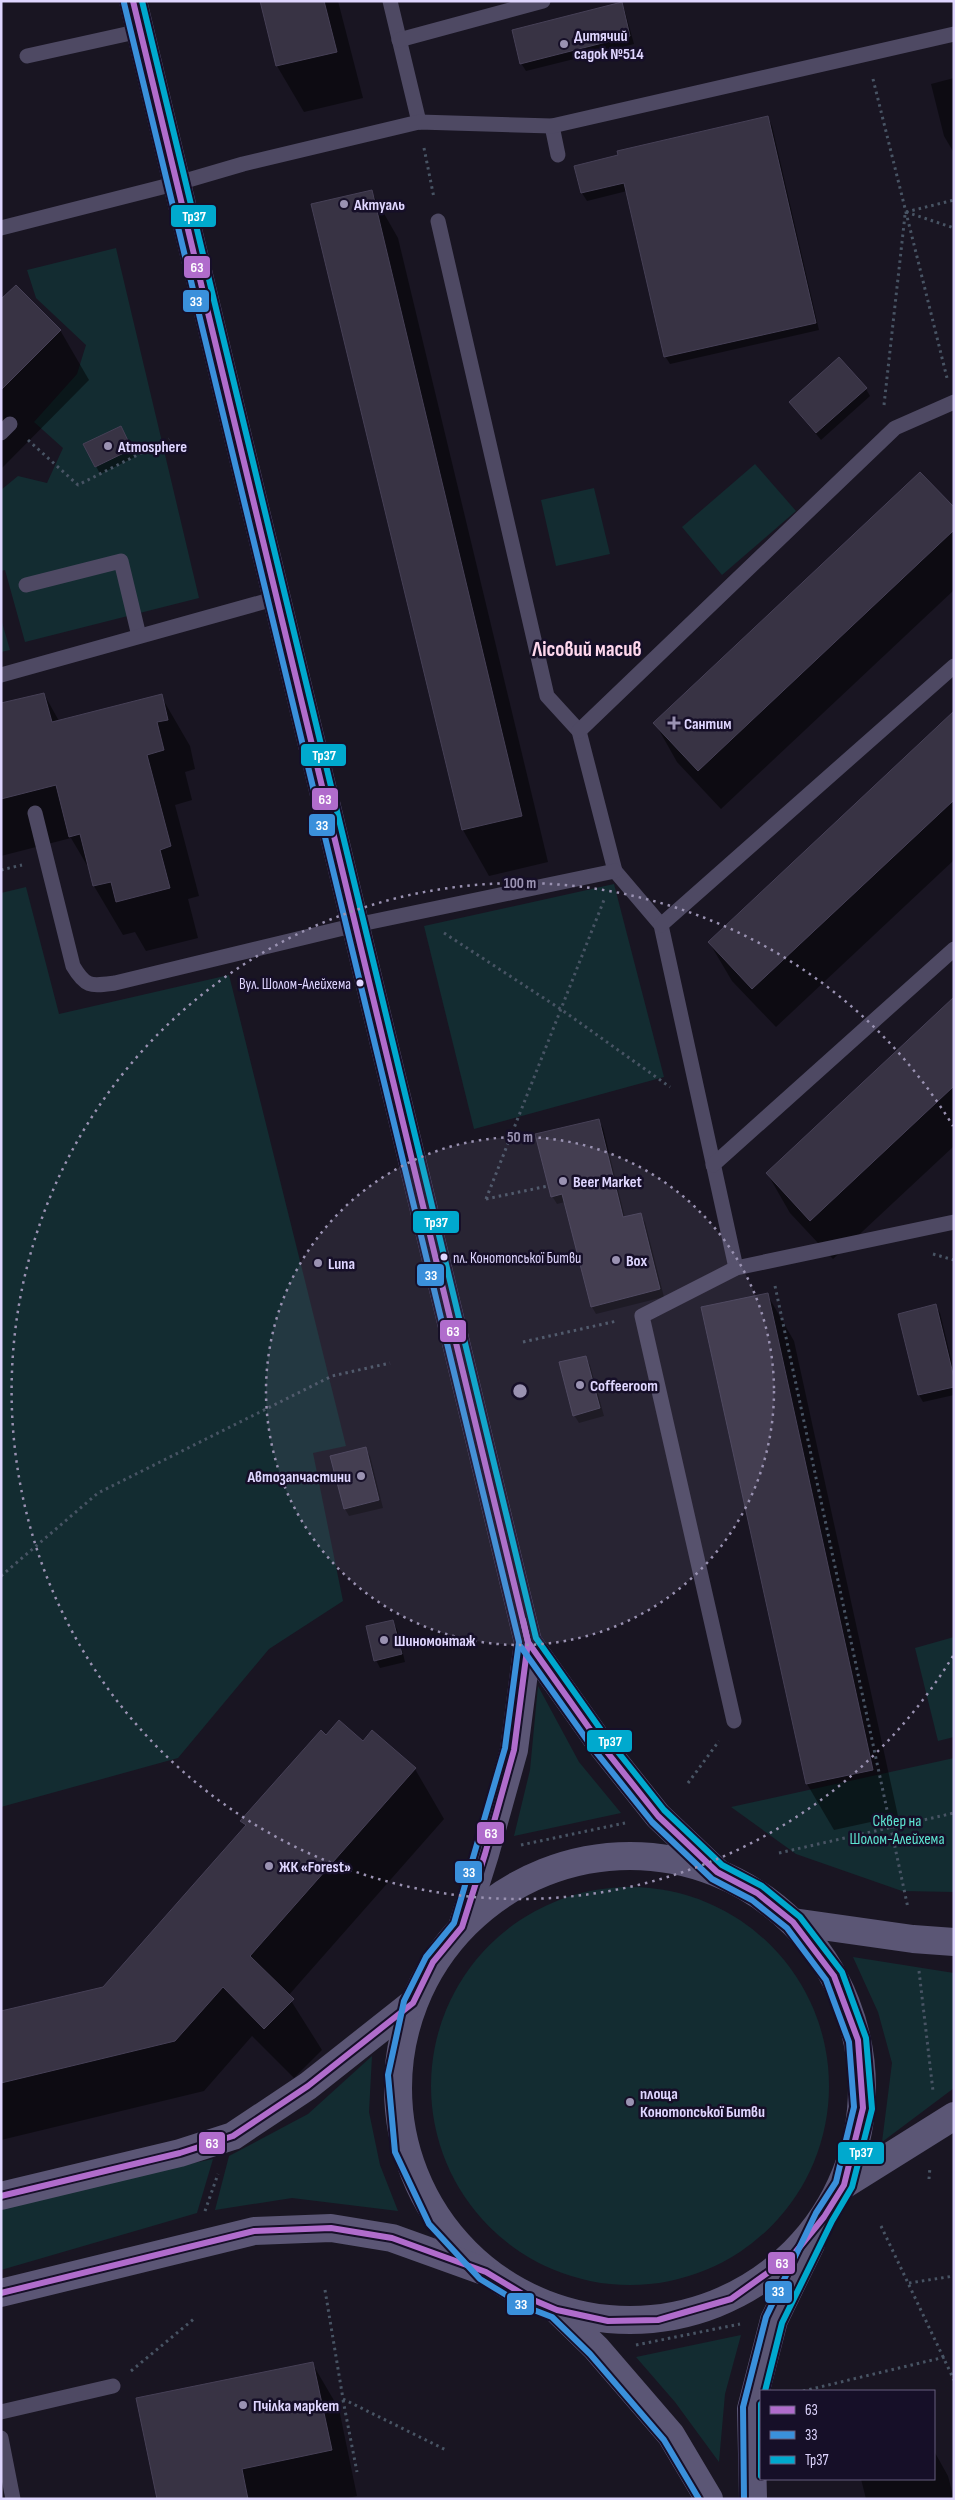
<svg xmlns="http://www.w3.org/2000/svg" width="955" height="2500" viewBox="0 0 955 2500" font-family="'Sofia Sans Condensed',sans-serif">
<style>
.green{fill:#132c31}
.shadow{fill:#0007}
.building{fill:#383344;stroke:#464056}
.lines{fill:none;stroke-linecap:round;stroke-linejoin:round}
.path{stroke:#485464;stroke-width:3;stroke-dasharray:2.5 4;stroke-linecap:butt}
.lane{stroke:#4e4963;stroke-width:15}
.secondary{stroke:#5b5675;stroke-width:28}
.bus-1-casing{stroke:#160f28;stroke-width:10}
.bus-2-casing{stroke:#160f28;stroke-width:10}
.bus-3-casing{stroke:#160f28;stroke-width:10}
.bus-1{stroke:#b06ccc;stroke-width:6}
.bus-2{stroke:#3a90db;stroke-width:6}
.bus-3{stroke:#00a9ce;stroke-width:6}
.ring{fill:none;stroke:#9a92b2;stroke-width:2.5;stroke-dasharray:2.5 5}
.poi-dot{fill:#9a92b2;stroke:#160f28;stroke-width:2}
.bus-dot{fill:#dfd6ff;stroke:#160f28;stroke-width:2}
.labels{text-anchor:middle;stroke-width:5;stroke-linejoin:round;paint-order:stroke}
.bus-label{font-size:15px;fill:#dfd6ff;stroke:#160f28;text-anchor:end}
.poi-label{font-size:16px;font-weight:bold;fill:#dfd6ff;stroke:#160f28;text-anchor:start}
.park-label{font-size:16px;fill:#5de4d1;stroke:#160f28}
.district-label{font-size:21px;font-weight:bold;fill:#ffd8ed;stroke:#160f28}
.centre{fill:#9a92b2;stroke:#160f28;stroke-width:2.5}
.ring-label{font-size:15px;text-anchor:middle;font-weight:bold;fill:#9a92b2;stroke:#160f28;stroke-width:5;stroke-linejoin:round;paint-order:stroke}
.line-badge{stroke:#160f28;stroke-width:2}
.badge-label{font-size:14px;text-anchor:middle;font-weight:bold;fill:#fff}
</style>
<rect width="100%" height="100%" fill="#191522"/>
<g class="green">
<path d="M116 248 199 598 25 642 5 570 1 571V490L18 476 47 483 63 448 34 422 77 374 86 345 36 298 27 270Z"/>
<path d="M755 464 796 511 722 575 682 527Z"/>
<path d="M594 488 610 554 556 566 541 500Z"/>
<path d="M1 619 10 650 1 652Z"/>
<path d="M614 884 664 1077 474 1129 424 926Z"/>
<path d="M26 887 59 1014 229 975 346 1446 313 1453 343 1601 269 1649 178 1758 1 1807V893Z"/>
<path d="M954 1637V1737L938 1741 915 1648Z"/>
<path d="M538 1686 579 1762 621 1813 514 1836 530 1770Z"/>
<path d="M954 1758V1892L902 1891 796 1854 731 1807Z"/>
<circle cx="630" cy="2086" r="199"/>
<path d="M853 1957 954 1973V2088L882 2142 892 2063 878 2012Z"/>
<path d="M372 2056 369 2112 380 2165 398 2211 292 2198 215 2210 229 2156 308 2114Z"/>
<path d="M213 2159 197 2213 1 2270V2203Z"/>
<path d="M741 2335 725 2394 719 2462 675 2402 636 2357Z"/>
</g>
<g class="shadow">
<path d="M261 1H338L363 98 304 112 277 66Z"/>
<path d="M621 3 625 11 634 44 526 71 521 63Z"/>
<path d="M954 78V153L944 136 931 84Z"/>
<path d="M768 118 772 126 819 330 670 364 665 356 627 191 587 201 582 193 576 167Z"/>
<path d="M371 191 398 238 548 862 489 876 463 830 312 205Z"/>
<path d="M1 301 60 330 89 380 1 469Z"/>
<path d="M866 389 870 396 821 440 790 402Z"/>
<path d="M125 435 135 457 100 474 96 466Z"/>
<path d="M954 509V590L721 809 677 762 655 723Z"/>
<path d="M44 694 59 721 161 696 190 746 195 769 185 772 192 800 175 805 199 896 188 899 198 938 146 951 135 932 123 935 94 886 91 872 71 838 1 856V705Z"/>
<path d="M954 712V860L776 1027 732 981 709 942Z"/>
<path d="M954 999V1146L833 1259 790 1213 767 1173Z"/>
<path d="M598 1120 603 1128 625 1218 640 1214 645 1222 664 1297 596 1314 592 1307 565 1202 557 1204 552 1196Z"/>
<path d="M767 1294 794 1341 898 1816 834 1830 807 1784 702 1308Z"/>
<path d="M935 1306 940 1313 954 1371V1395L923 1402 919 1395Z"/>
<path d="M585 1357 590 1365 604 1416 579 1423 574 1415Z"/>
<path d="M365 1448 370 1456 383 1508 349 1516 345 1509Z"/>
<path d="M392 1621 397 1629 405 1662 380 1668 376 1660Z"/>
<path d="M326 1737 363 1742 415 1769 444 1819 288 1996 322 2050 294 2078 252 2036 204 2091 1 2140V2012L104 1988 246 1827 242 1821Z"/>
<path d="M312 2363 339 2409 357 2496 344 2499H159Z"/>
<path d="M934 2451 948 2476 954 2499H866L861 2479H934Z"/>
</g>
<g class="building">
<path d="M260 1H324L337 52 276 66Z"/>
<path d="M622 2 630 36 520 64 512 30Z"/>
<path d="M768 116 816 323 664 357 624 183 581 193 574 166 618 155 617 151Z"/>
<path d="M372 190 522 816 462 830 311 204Z"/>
<path d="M16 285 61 330 1 390V299Z"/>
<path d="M839 357 867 388 816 433 789 402Z"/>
<path d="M121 426 132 449 95 467 83 444Z"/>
<path d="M920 472 954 507V530L698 771 653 723Z"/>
<path d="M44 693 52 722 162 694 168 720 157 722 164 750 147 755 171 846 160 850 170 888 116 902 111 882 93 886 80 834 69 837 56 785 1 799V703Z"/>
<path d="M954 711V800L752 989 708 942Z"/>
<path d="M954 997V1086L810 1221 766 1173Z"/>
<path d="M599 1119 623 1217 641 1213 660 1289 591 1307 562 1194 551 1197 535 1134Z"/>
<path d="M768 1293 873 1770 806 1784 701 1307Z"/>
<path d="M936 1304 954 1378V1387L918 1395 898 1314Z"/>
<path d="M586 1356 600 1408 573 1416 559 1362Z"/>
<path d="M366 1447 379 1500 344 1509 330 1456Z"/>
<path d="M393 1620 402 1654 374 1661 366 1626Z"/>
<path d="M339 1720 363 1741 372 1730 416 1768 250 1956 294 1999 264 2029 223 1987 175 2041 1 2083V2011L103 1987 246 1825 240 1821 321 1730 326 1735Z"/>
<path d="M313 2362 332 2450 242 2469 248 2499H157L136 2398Z"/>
</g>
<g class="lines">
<g class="path">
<path d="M873 79 947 378"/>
<path d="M424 148 434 198"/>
<path d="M906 212 954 228"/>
<path d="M906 212 954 200"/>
<path d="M884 405 905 215"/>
<path d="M28 440 78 485 169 439"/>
<path d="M1 870 22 865"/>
<path d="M444 933 562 1010 670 1087"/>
<path d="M486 1199 604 900"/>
<path d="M486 1199 548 1186"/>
<path d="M933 1254 954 1260"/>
<path d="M775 1286 908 1908"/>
<path d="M523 1342 617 1321"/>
<path d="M1 1576 98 1493 332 1376 390 1363"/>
<path d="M688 1783 719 1741"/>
<path d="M521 1845 625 1823"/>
<path d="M779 1853 954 1813"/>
<path d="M919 1971 933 2091"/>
<path d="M929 2179 930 2167"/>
<path d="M205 2211 218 2174"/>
<path d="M881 2226 954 2380"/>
<path d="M909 2283 954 2276"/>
<path d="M325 2290 343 2399 446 2450"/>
<path d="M636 2345 740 2324"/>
<path d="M131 2371 195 2318"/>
<path d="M803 2391 945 2357"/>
<path d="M343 2400 357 2472"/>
</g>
<g class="lane">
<path d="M390 1 419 122"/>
<path d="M399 40 543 1"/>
<path d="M27 56 140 31"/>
<path d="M552 126 558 155"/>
<path d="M438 221 547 696 579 731 615 871 661 925 736 1268"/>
<path d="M1 228 178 183 243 164 419 122 552 126 954 34"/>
<path d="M1 433 10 424"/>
<path d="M26 585 121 561 139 636"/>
<path d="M1 675 277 598"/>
<path d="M579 731 895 428 954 402"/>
<path d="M35 813 73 966C86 988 91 986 115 983L356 925 615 871"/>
<path d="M661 925 954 666"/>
<path d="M713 1165 954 949"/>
<path d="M734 1721 642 1316 736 1268 954 1222"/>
<path d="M1 2412 113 2386"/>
<path d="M1 2438 13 2499"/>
</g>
<g class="secondary">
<path d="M133 1 528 1642 514 1750 485 1854 462 1927"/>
<path d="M528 1642 599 1742 658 1816 717 1872"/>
<circle cx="630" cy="2088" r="232"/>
<path d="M793 1922 913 1939 954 1942"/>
<path d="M844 2185 954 2116"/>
<path d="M1 2196 180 2153 233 2136 308 2086 413 2003"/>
<path d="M1 2293 254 2231 331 2228 392 2238 481 2270"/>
<path d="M557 2310 596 2348 671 2435 709 2499"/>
<path d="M753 2499 751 2409 774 2320 811 2244"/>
</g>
<defs>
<g id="bus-1">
<path d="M1 2196 180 2153 233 2136 308 2086 413 2003 433 1962 462 1927 485 1854 514 1750 528 1642 523 1620"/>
<path d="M1 2293 254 2231 331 2228 392 2238 486 2272 531 2299 557 2310 608 2321 658 2320 731 2299 794 2254 824 2217 844 2185 863 2108 858 2040 834 1976 793 1922 757 1893 717 1872 658 1816 599 1742 528 1642 133 1"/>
</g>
<g id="bus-2">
<path d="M124 3 519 1642 505 1748 454 1923 426 1957 404 2001 388 2075 395 2152 429 2224 480 2279 526 2307 552 2317 590 2354 664 2440 699 2499"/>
<path d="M521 1647 592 1747 652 1822 712 1879 752 1900 787 1928 826 1980 849 2042 854 2107 836 2182 816 2213 766 2317 743 2407 744 2499"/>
</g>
<g id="bus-3">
<path d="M142 1 536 1638 606 1737 664 1810 722 1865 762 1886 800 1917 842 1972 866 2038 872 2109 852 2187 832 2221 782 2323 765 2391"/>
<path d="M761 2404V2476"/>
</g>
</defs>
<use href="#bus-1" class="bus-1-casing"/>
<use href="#bus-2" class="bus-2-casing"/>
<use href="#bus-3" class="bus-3-casing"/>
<use href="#bus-1" class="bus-1"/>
<use href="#bus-2" class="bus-2"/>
<use href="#bus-3" class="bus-3"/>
</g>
<circle cx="520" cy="1391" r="254" fill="#9a92b2" fill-opacity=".12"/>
<g class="ring">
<circle cx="520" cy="1391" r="254"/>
<path d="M953 1656A508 508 0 1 1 953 1126"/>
</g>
<g class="poi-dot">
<circle cx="564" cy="44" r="5"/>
<circle cx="344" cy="204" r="5"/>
<circle cx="108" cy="446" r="5"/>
<path d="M671.5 715.5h5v5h5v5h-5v5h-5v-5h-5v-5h5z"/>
<circle cx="563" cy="1181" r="5"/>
<circle cx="616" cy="1260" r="5"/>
<circle cx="318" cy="1263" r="5"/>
<circle cx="580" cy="1385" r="5"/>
<circle cx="361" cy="1476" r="5"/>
<circle cx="384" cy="1640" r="5"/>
<circle cx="269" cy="1866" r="5"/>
<circle cx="630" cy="2102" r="5"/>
<circle cx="243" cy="2405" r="5"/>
</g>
<g class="bus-dot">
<circle cx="360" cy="983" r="4.5"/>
<circle cx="444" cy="1257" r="4.5"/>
</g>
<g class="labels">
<g class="bus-label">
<text x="351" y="989">Вул. Шолом-Алейхема</text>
<text x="453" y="1263" text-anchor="start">пл. Конотопської Битви</text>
</g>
<g class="poi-label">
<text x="574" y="41">Дитячий<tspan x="574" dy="18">садок №514</tspan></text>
<text x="354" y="210">Актуаль</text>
<text x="118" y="452">Atmosphere</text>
<text x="684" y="729">Сантим</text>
<text x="573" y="1187">Beer Market</text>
<text x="626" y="1266">Box</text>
<text x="328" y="1269">Luna</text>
<text x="590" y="1391">Coffeeroom</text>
<text x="351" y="1482" text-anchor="end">Автозапчастини</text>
<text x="394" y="1646">Шиномонтаж</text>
<text x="279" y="1872">ЖК «Forest»</text>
<text x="640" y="2099">площа<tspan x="640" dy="18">Конотопської Битви</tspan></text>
<text x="253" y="2411">Пчілка маркет</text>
</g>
<g class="park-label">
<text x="897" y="1826">Сквер на<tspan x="897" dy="18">Шолом-Алейхема</tspan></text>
</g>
<g class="district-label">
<text x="587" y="656">Лісовий масив</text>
</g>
</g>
<circle cx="520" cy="1391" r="8" class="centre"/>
<g class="ring-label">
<text x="520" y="888">100 m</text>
<text x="520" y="1142">50 m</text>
</g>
<g class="line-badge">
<rect x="170" y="204" width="47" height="24" rx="5" fill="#00a9ce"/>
<rect x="183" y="255" width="28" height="24" rx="5" fill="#b06ccc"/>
<rect x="182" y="289" width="28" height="24" rx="5" fill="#3a90db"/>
<rect x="300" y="743" width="47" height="24" rx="5" fill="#00a9ce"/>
<rect x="311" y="787" width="28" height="24" rx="5" fill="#b06ccc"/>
<rect x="308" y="813" width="28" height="24" rx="5" fill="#3a90db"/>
<rect x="412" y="1210" width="48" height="24" rx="5" fill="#00a9ce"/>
<rect x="416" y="1263" width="29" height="24" rx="5" fill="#3a90db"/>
<rect x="439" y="1319" width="28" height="24" rx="5" fill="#b06ccc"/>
<rect x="586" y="1729" width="47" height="24" rx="5" fill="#00a9ce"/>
<rect x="476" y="1821" width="29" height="24" rx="5" fill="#b06ccc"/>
<rect x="454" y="1860" width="29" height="24" rx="5" fill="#3a90db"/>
<rect x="198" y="2131" width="28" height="24" rx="5" fill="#b06ccc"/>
<rect x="837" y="2141" width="48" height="24" rx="5" fill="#00a9ce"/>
<rect x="767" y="2251" width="29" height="24" rx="5" fill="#b06ccc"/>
<rect x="764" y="2280" width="29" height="24" rx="5" fill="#3a90db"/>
<rect x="506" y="2292" width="29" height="24" rx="5" fill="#3a90db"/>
</g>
<g class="badge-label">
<text x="194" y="221">Тр37</text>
<text x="197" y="272">63</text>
<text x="196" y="306">33</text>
<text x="324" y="760">Тр37</text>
<text x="325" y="804">63</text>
<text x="322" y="830">33</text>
<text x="436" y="1227">Тр37</text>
<text x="431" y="1280">33</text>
<text x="453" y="1336">63</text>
<text x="610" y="1746">Тр37</text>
<text x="491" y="1838">63</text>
<text x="469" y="1877">33</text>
<text x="212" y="2148">63</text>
<text x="861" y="2157">Тр37</text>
<text x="782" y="2268">63</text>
<text x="778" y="2296">33</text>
<text x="521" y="2309">33</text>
</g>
<rect width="955" height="2500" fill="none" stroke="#dfd6ff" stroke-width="5"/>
<rect x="760" y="2390" width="175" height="90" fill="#160f28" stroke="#665f7e"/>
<rect x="770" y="2406" width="25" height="8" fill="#b06ccc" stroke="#665f7e"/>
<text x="805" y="2415" font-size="15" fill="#dfd6ff">63</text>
<rect x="770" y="2431" width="25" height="8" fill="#3a90db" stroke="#665f7e"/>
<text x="805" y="2440" font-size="15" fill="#dfd6ff">33</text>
<rect x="770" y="2456" width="25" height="8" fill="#00a9ce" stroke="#665f7e"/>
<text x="805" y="2465" font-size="15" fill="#dfd6ff">Тр37</text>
</svg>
